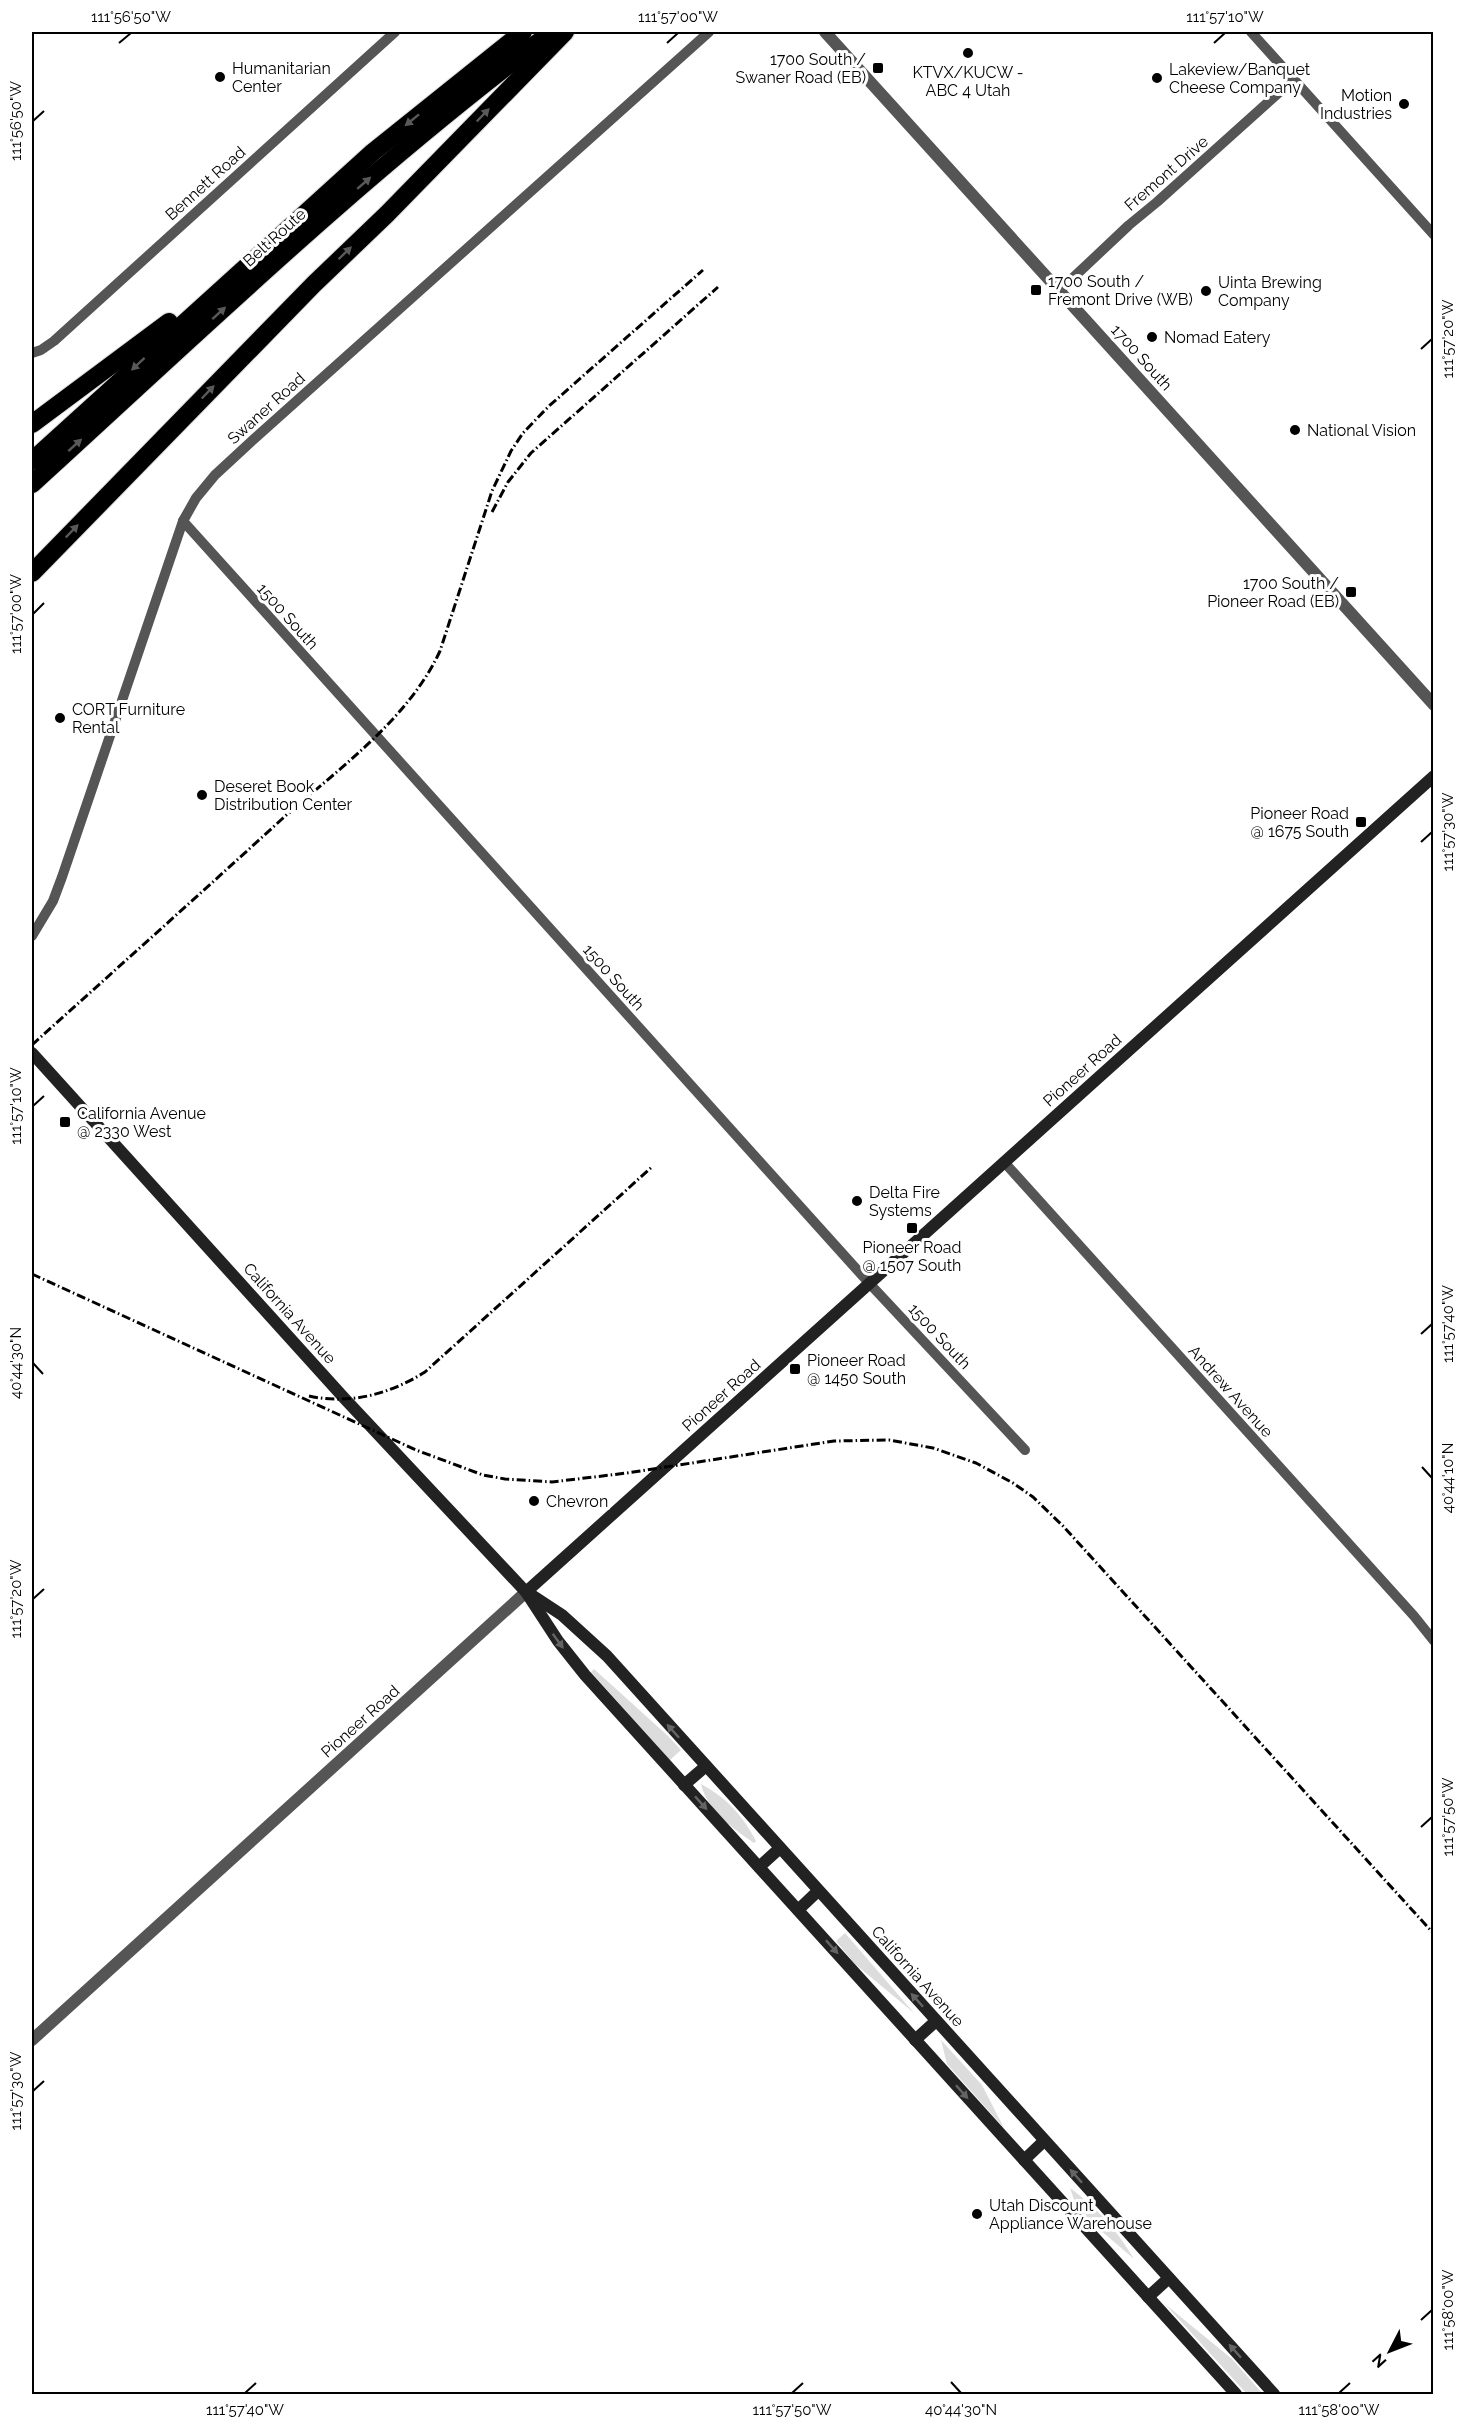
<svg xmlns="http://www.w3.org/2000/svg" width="1465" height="2426" viewBox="0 0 1465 2426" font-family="Raleway,sans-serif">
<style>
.green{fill:#dcdcdc}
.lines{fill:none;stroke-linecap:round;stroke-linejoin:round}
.motorway-casing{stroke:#dbdbdb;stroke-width:20}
.minor{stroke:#555;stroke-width:10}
.tertiary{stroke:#555;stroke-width:12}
.secondary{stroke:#222;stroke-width:12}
.motorway{stroke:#000;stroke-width:18}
.rail{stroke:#000;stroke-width:3;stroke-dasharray:9 3 1.5 3;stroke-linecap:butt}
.oneway{fill:#595959}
.oneway2{fill:#646464}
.ticks{fill:none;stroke:#000;stroke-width:2}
.poi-dot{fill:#000;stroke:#fff;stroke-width:2}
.labels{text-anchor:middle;stroke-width:6;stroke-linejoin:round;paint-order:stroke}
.poi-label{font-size:16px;fill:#000;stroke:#fff;text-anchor:start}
.street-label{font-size:16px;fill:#000;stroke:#fff}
.neatline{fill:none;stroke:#000;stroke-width:2}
.ticks-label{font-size:15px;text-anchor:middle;fill:#000}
</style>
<rect width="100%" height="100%" fill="#fff"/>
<g class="green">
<path d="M594 1669 668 1736 681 1750 670 1760 591 1672Z"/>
<path d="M701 1784C727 1798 742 1815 756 1841L754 1843C733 1829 706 1808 701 1784Z"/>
<path d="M845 1933 914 2013 855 1964 836 1941Z"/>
<path d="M941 2040 982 2085 1004 2128 947 2064Z"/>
<path d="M1070 2188C1099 2210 1115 2228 1134 2259L1078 2211Z"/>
<path d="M1165 2304 1232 2359 1263 2394H1247Z"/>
</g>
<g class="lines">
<defs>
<g id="motorway">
<path d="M32 424 169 322"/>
<path d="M32 461 373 152 523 32"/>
<path d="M32 484C202 329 368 169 552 32"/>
<path d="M32 573 314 284 387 214 565 32"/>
</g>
</defs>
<use href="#motorway" class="motorway-casing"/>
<g class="minor">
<path d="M1251 32 1434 235"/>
<path d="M1059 291 1129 225 1157 202 1294 79"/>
<path d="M32 353 41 350 54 341 395 32"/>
<path d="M183 521 869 1283 1025 1450"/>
<path d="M32 936 53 901 62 877 183 521 196 498 215 475 254 439 709 32"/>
<path d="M1004 1162 1414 1616 1434 1641"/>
</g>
<g class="tertiary">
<path d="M825 32 1434 705"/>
<path d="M32 2040 526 1592"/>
</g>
<g class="secondary">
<path d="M32 1053 345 1399 526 1592 558 1641 585 1675 1236 2394"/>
<path d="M526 1592 1434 776"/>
<path d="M530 1594 562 1615 607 1656 1274 2394"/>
<path d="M684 1785 706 1766"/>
<path d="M759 1867 780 1848"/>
<path d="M798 1910 818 1891"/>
<path d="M915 2040 936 2021"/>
<path d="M1024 2160 1044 2141"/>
<path d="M1148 2297 1169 2278"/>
</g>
<use href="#motorway" class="motorway"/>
<g class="rail">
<path d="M492 512 508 482 531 453 718 287"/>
<path d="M32 1045C115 970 199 895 282 819 338 769 408 720 440 651L492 491 511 451 523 433 549 406 703 270"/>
<path d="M32 1274 416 1450 483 1475 505 1479 552 1482 627 1473 834 1441 889 1440 933 1448 976 1463 1013 1483 1033 1497 1063 1526 1434 1934"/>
<path d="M309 1396C350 1405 390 1394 425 1372L653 1166"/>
</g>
</g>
<defs><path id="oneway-solid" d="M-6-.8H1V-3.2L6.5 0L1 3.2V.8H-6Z" transform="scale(1.5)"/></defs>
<g class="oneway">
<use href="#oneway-solid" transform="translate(483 115) rotate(-46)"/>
<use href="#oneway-solid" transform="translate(412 120) rotate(141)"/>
<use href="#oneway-solid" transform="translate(364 183) rotate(-41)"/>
<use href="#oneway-solid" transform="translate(345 253) rotate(-44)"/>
<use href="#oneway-solid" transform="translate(219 313) rotate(-42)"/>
<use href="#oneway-solid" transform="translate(138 364) rotate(137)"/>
<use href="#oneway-solid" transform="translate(208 392) rotate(-46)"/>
<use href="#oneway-solid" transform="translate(75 445) rotate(-42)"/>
<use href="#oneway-solid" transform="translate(72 531) rotate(-46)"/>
</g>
<g class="oneway2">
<use href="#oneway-solid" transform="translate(558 1641) rotate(54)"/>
<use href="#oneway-solid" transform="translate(673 1731) rotate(-132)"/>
<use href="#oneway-solid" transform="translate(701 1803) rotate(48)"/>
<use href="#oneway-solid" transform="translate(832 1947) rotate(48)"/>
<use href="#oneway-solid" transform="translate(917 2000) rotate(-132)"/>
<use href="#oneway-solid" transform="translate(962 2092) rotate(48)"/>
<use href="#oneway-solid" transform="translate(1076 2176) rotate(-132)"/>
<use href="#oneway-solid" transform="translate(1235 2351) rotate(-132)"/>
</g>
<path class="ticks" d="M119 43 131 33M667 43 678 33M1214 43 1225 33M33 121 44 111M1421 349 1432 339M33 614 44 603M1421 842 1432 832M33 1106 44 1096M1421 1334 1432 1324M33 1363 43 1374M1422 1467 1432 1478M33 1599 44 1589M1421 1827 1432 1817M33 2091 44 2081M1421 2320 1432 2310M951 2382 961 2393M245 2393 256 2383M792 2393 803 2383M1339 2393 1350 2383"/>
<g class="poi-dot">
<circle cx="968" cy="53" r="6"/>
<rect x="872" y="62" width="12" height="12" rx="3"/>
<circle cx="220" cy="77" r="6"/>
<circle cx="1157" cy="78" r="6"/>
<circle cx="1404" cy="104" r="6"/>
<rect x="1030" y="284" width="12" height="12" rx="3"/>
<circle cx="1206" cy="291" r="6"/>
<circle cx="1152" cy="337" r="6"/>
<circle cx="1295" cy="430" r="6"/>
<rect x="1345" y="586" width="12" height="12" rx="3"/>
<circle cx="60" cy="718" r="6"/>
<circle cx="202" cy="795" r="6"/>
<rect x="1355" y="816" width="12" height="12" rx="3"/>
<rect x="59" y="1116" width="12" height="12" rx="3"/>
<circle cx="857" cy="1201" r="6"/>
<rect x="906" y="1222" width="12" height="12" rx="3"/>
<rect x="789" y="1363" width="12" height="12" rx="3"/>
<circle cx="534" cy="1501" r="6"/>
<circle cx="977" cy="2214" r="6"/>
</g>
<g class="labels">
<g class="poi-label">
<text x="866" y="65" text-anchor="end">1700 South /<tspan x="866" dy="18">Swaner Road (EB)</tspan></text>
<text x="232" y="74">Humanitarian<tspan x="232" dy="18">Center</tspan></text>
<text x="1169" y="75">Lakeview/Banquet<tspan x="1169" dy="18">Cheese Company</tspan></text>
<text x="968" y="78" text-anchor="middle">KTVX/KUCW -<tspan x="968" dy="18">ABC 4 Utah</tspan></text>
<text x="1392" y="101" text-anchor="end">Motion<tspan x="1392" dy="18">Industries</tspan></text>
<text x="1048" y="287">1700 South /<tspan x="1048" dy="18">Fremont Drive (WB)</tspan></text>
<text x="1218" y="288">Uinta Brewing<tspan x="1218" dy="18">Company</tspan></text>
<text x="1164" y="343">Nomad Eatery</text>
<text x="1307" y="436">National Vision</text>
<text x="1339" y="589" text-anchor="end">1700 South /<tspan x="1339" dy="18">Pioneer Road (EB)</tspan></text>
<text x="72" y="715">CORT Furniture<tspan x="72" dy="18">Rental</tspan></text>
<text x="214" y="792">Deseret Book<tspan x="214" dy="18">Distribution Center</tspan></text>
<text x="1349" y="819" text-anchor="end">Pioneer Road<tspan x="1349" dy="18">@ 1675 South</tspan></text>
<text x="77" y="1119">California Avenue<tspan x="77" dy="18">@ 2330 West</tspan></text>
<text x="869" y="1198">Delta Fire<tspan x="869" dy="18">Systems</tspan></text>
<text x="912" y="1253" text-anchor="middle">Pioneer Road<tspan x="912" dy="18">@ 1507 South</tspan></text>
<text x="807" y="1366">Pioneer Road<tspan x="807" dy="18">@ 1450 South</tspan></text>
<text x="546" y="1507">Chevron</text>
<text x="989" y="2211">Utah Discount<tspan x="989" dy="18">Appliance Warehouse</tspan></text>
</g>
<g class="street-label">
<text transform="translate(1166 173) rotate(-41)" y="6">Fremont Drive</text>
<text transform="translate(205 183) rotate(-42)" y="6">Bennett Road</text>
<text transform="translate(274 237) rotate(-42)" y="6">Belt Route</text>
<text transform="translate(1142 357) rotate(48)" y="6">1700 South</text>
<text transform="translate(266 408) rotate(-42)" y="6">Swaner Road</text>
<text transform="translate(288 616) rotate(48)" y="6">1500 South</text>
<text transform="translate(614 977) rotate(48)" y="6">1500 South</text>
<text transform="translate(1082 1070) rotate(-42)" y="6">Pioneer Road</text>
<text transform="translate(290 1313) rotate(48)" y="6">California Avenue</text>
<text transform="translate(940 1336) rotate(47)" y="6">1500 South</text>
<text transform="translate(1231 1391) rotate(48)" y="6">Andrew Avenue</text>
<text transform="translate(721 1395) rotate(-42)" y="6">Pioneer Road</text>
<text transform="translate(360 1721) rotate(-42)" y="6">Pioneer Road</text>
<text transform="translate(918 1976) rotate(48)" y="6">California Avenue</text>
</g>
</g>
<rect width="1465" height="2426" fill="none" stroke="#ffffff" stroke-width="66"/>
<g transform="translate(1390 2351) rotate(228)" stroke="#ffffff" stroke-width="4.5" paint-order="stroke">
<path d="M0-4.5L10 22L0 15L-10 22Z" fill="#000000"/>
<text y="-9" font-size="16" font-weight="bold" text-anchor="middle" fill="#000000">N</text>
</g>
<rect x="33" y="33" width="1399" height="2360" class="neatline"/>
<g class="ticks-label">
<text x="131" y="22">111°56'50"W</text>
<text x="678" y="22">111°57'00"W</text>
<text x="1225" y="22">111°57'10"W</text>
<text transform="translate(16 121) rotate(-90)" y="5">111°56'50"W</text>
<text transform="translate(1448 339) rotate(-90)" y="5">111°57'20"W</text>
<text transform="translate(16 614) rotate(-90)" y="5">111°57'00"W</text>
<text transform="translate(1448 832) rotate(-90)" y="5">111°57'30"W</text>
<text transform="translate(16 1106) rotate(-90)" y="5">111°57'10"W</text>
<text transform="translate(1448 1324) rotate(-90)" y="5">111°57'40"W</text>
<text transform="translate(16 1363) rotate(-90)" y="5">40°44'30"N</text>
<text transform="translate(1448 1478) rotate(-90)" y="5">40°44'10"N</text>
<text transform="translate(16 1599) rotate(-90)" y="5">111°57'20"W</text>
<text transform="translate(1448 1817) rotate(-90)" y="5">111°57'50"W</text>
<text transform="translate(16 2091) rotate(-90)" y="5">111°57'30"W</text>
<text transform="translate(1448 2310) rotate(-90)" y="5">111°58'00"W</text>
<text x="245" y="2415">111°57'40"W</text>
<text x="792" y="2415">111°57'50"W</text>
<text x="961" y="2415">40°44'30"N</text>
<text x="1339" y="2415">111°58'00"W</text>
</g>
</svg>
